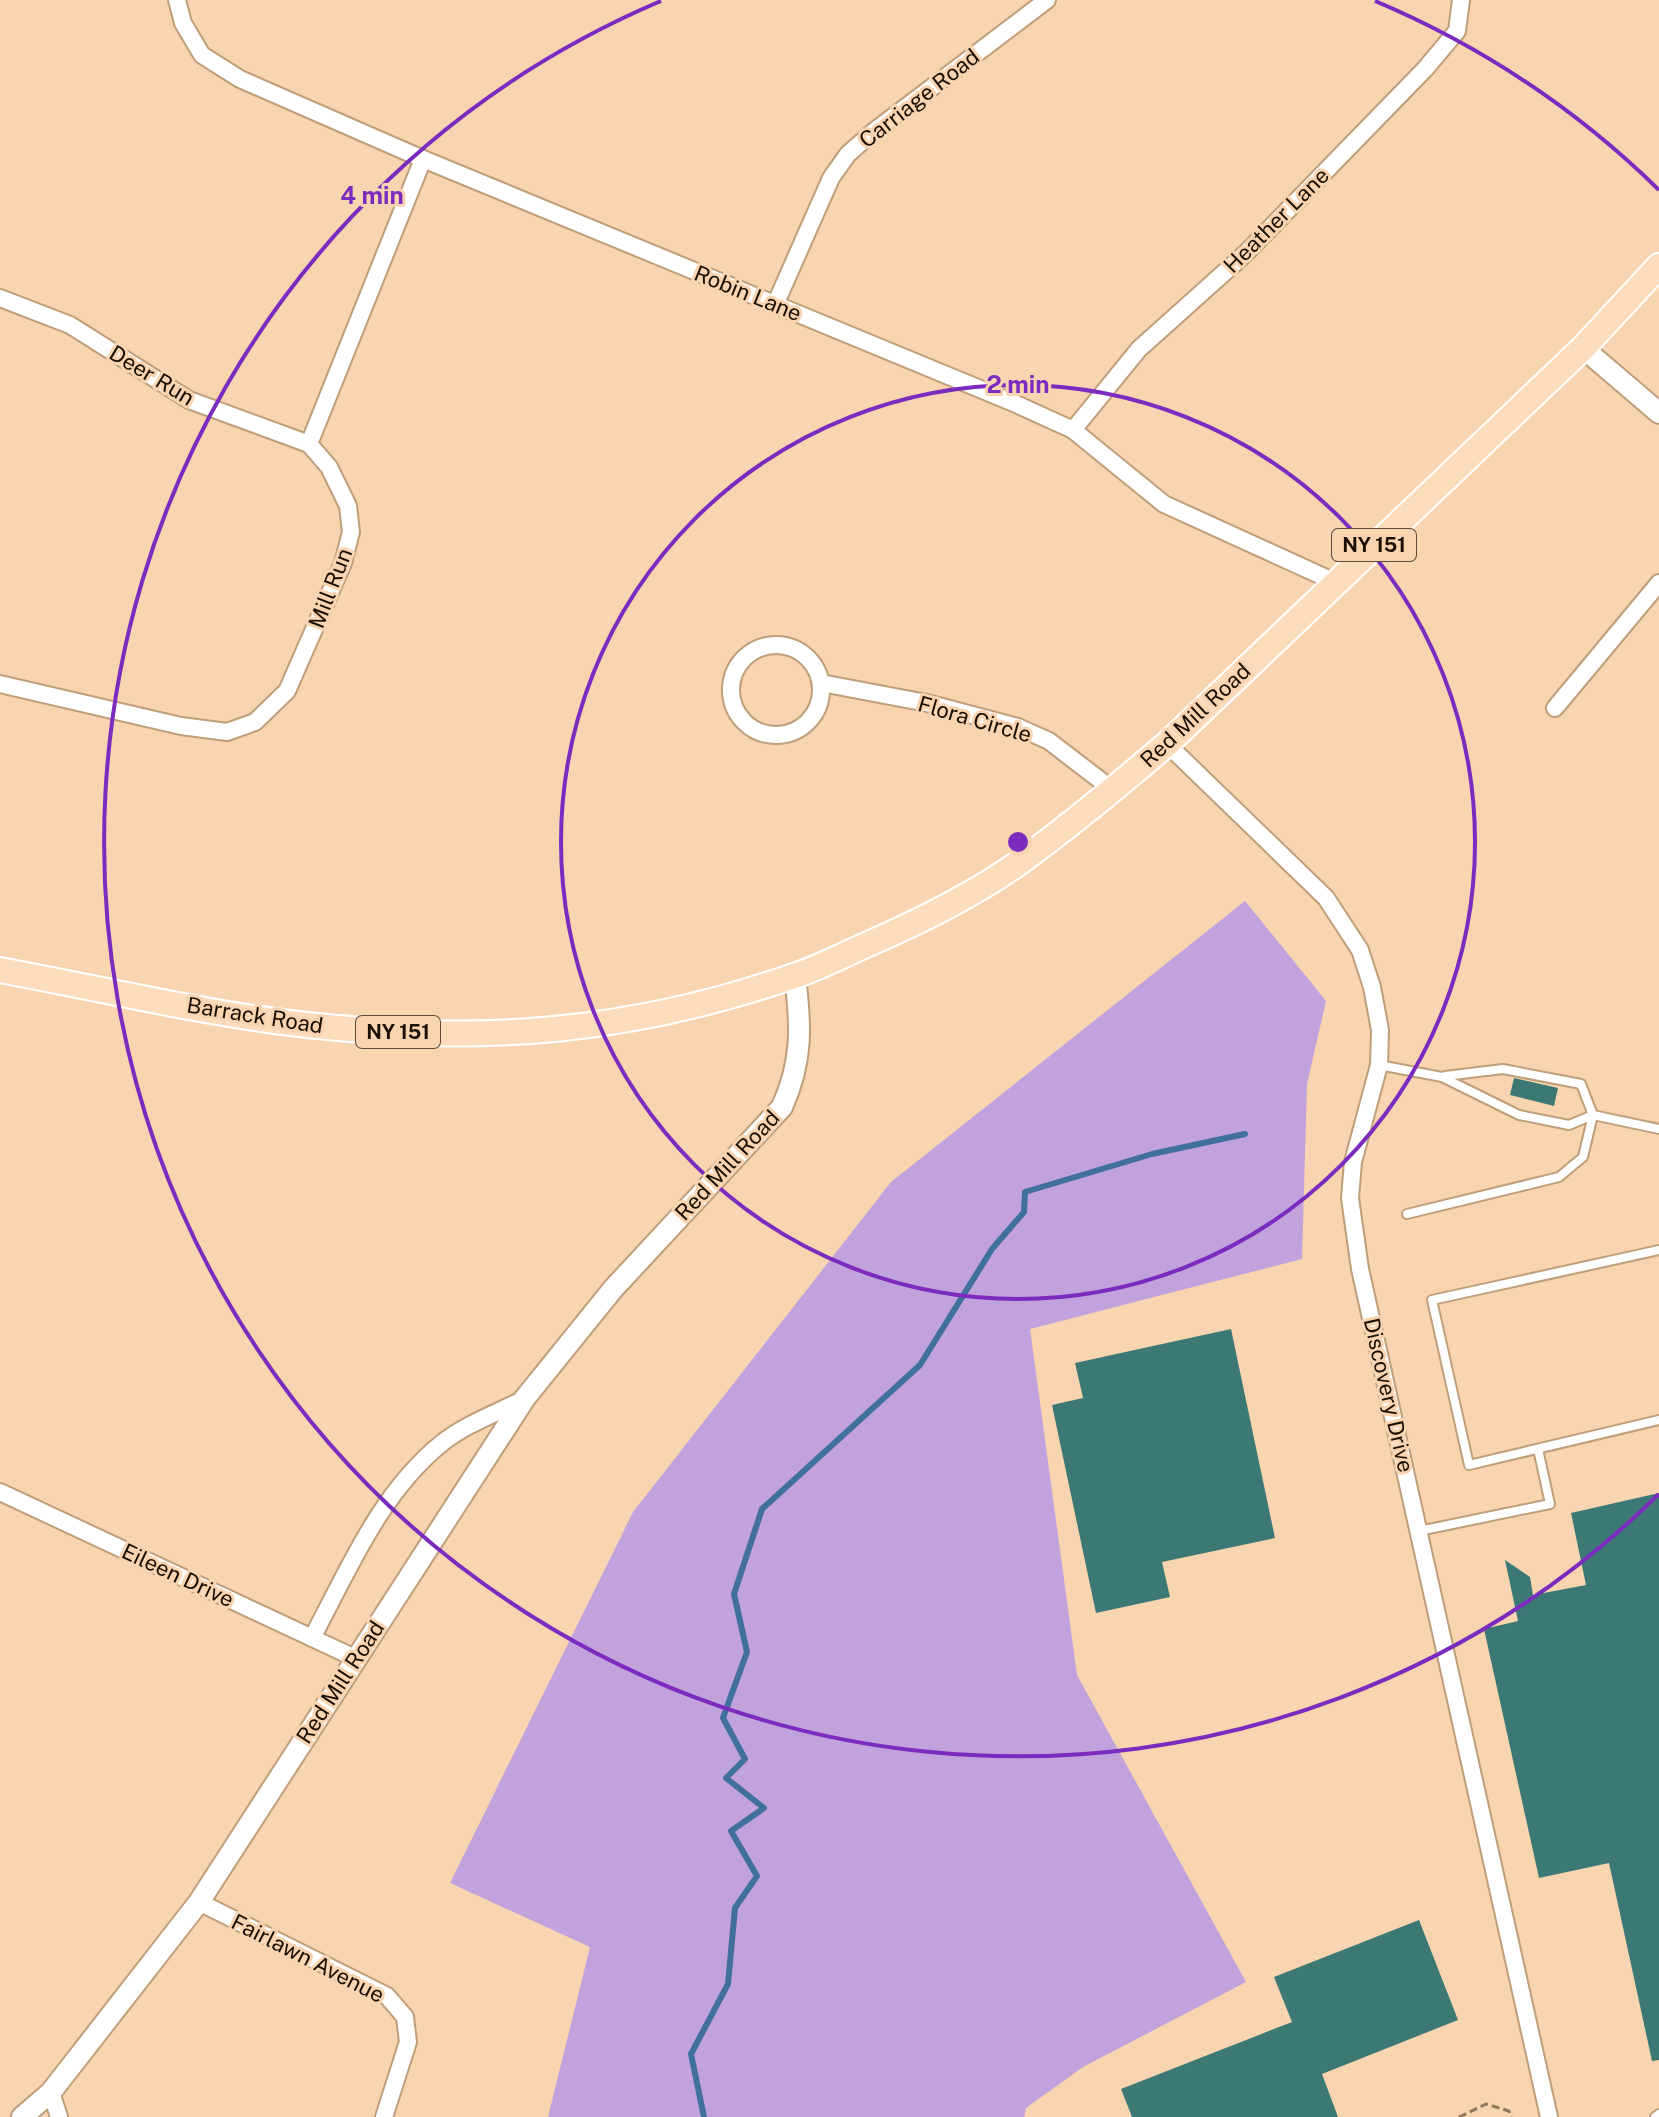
<svg xmlns="http://www.w3.org/2000/svg" width="1659" height="2117" viewBox="0 0 1659 2117" font-family="'Public Sans',sans-serif">
<style>
.green{fill:#c1a2dd}
.lines{fill:none;stroke-linecap:round;stroke-linejoin:round}
.stream{stroke:#41709c;stroke-width:6}
.building{fill:#3d7974}
.service-casing{stroke:#bf9e7a;stroke-width:12}
.minor-casing{stroke:#bf9e7a;stroke-width:20}
.tertiary-casing{stroke:#bf9e7a;stroke-width:24}
.primary-casing{stroke:#fff;stroke-width:28}
.path{stroke:#90785e;stroke-width:3;stroke-dasharray:8 4;stroke-linecap:butt}
.service{stroke:#fff;stroke-width:8}
.minor{stroke:#fff;stroke-width:16}
.tertiary{stroke:#fff;stroke-width:20}
.primary{stroke:#fbdcbb;stroke-width:24}
.ring{fill:none;stroke:#7b2cbf;stroke-width:4}
.labels{text-anchor:middle;stroke-width:6;stroke-linejoin:round;paint-order:stroke}
.shield{fill:#f8d5b0;stroke:#5d4a37;stroke-width:2}
.shield-label{font-size:20px;font-weight:bold;fill:#1b0f03}
.street-label{font-size:22px;fill:#1b0f03;stroke:#f8d5b0}
.centre{fill:#7b2cbf;stroke:#f8d5b0;stroke-width:4}
.ring-label{font-size:24px;text-anchor:middle;font-weight:bold;fill:#7b2cbf;stroke:#f8d5b0;stroke-width:6;stroke-linejoin:round;paint-order:stroke}
</style>
<rect width="100%" height="100%" fill="#f8d5b0"/>
<path class="green" d="M1245 901 1326 1001 1307 1084 1302 1259 1030 1329 1077 1675 1246 1982 1083 2067 1026 2108 1024 2117H548L590 1947 450 1883 633 1512 891 1182Z"/>
<g class="lines">
<path class="stream" d="M704 2117 691 2054 728 1984 735 1908 757 1876 731 1831 764 1808 726 1778 745 1759 723 1718 747 1652 734 1594 762 1509 920 1365 992 1249 1024 1212 1025 1192 1152 1154 1245 1134"/>
</g>
<g class="building">
<path d="M1514 1078 1558 1088 1554 1106 1510 1095Z"/>
<path d="M1231 1329 1275 1538 1162 1562 1170 1597 1096 1613 1052 1405 1083 1398 1075 1363Z"/>
<path d="M1659 1493V2060L1652 2061 1609 1863 1539 1878 1484 1629 1518 1621 1505 1560 1530 1577 1533 1595 1586 1585 1571 1513Z"/>
<path d="M1419 1920 1458 2020 1322 2074 1338 2117H1132L1121 2089 1292 2022 1274 1977Z"/>
</g>
<g class="lines">
<defs>
<g id="service">
<path d="M1379 1065 1442 1077 1519 1115 1569 1125 1593 1115 1659 1129"/>
<path d="M1445 1076 1503 1069 1581 1084 1593 1115"/>
<path d="M1407 1214 1559 1177 1583 1157 1593 1115"/>
<path d="M1659 1250 1432 1300 1469 1465 1659 1420"/>
<path d="M1419 1531 1550 1504 1538 1449"/>
<path d="M1655 2117 1659 2114"/>
</g>
<g id="minor">
<path d="M177 0 183 23 202 55 240 79 423 159 1014 403 1073 430 1164 504 1335 582"/>
<path d="M0 298 70 325 189 400 309 444"/>
<path d="M775 305 831 178 848 154 873 132 1047 0"/>
<path d="M1073 430 1139 349 1246 253 1425 69 1457 31 1461 0"/>
<circle cx="776" cy="690" r="45"/>
<path d="M821 683 927 703 1018 727 1049 741 1113 790"/>
<path d="M0 684 181 726 227 732 255 722 287 691 343 563 351 532 348 506 329 467 309 444 423 159"/>
<path d="M1555 708 1659 583"/>
<path d="M1167 744 1326 898 1360 950 1372 987 1380 1030 1379 1065 1353 1162 1350 1198 1360 1269 1549 2117"/>
<path d="M0 1492 355 1658"/>
<path d="M312 1638C349 1569 380 1493 442 1443 466 1424 497 1413 524 1399"/>
<path d="M199 1902 387 1996 405 2017 408 2042 384 2117"/>
<path d="M51 2092 59 2117"/>
</g>
<g id="tertiary">
<path d="M1583 348 1659 413"/>
<path d="M22 2117 51 2092 199 1902 525 1398 613 1289 782 1107C803 1061 801 1025 795 976"/>
</g>
<path id="primary" d="M0 970C108 990 218 1017 327 1027 492 1043 634 1031 791 977 817 969 841 956 866 945 919 922 974 895 1020 862 1071 825 1119 785 1167 744L1583 348 1659 266"/>
</defs>
<use href="#service" class="service-casing"/>
<use href="#minor" class="minor-casing"/>
<use href="#tertiary" class="tertiary-casing"/>
<use href="#primary" class="primary-casing"/>
<path class="path" d="M1459 2117 1486 2104 1509 2111 1511 2117"/>
<use href="#service" class="service"/>
<use href="#minor" class="minor"/>
<use href="#tertiary" class="tertiary"/>
<use href="#primary" class="primary"/>
</g>
<g class="ring">
<circle cx="1018" cy="842" r="457"/>
<path d="M1659 1494A914 914 0 1 1 661 1M1375 1A914 914 0 0 1 1659 190"/>
</g>
<g class="labels">
<g class="shield">
<rect x="1332" y="529" width="84" height="32" rx="6"/>
<rect x="356" y="1016" width="84" height="32" rx="6"/>
</g>
<g class="shield-label">
<text x="1374" y="552">NY 151</text>
<text x="398" y="1039">NY 151</text>
</g>
<g class="street-label">
<text transform="translate(919 98) rotate(-38)" y="8">Carriage Road</text>
<text transform="translate(1276 220) rotate(-45)" y="8">Heather Lane</text>
<text transform="translate(748 293) rotate(22)" y="8">Robin Lane</text>
<text transform="translate(152 375) rotate(31)" y="8">Deer Run</text>
<text transform="translate(330 588) rotate(-69)" y="8">Mill Run</text>
<text transform="translate(1195 715) rotate(-43)" y="8">Red Mill Road</text>
<text transform="translate(975 719) rotate(16)" y="8">Flora Circle</text>
<text transform="translate(255 1015) rotate(9)" y="8">Barrack Road</text>
<text transform="translate(727 1165) rotate(-47)" y="8">Red Mill Road</text>
<text transform="translate(1389 1395) rotate(77)" y="8">Discovery Drive</text>
<text transform="translate(178 1575) rotate(25)" y="8">Eileen Drive</text>
<text transform="translate(340 1682) rotate(-57)" y="8">Red Mill Road</text>
<text transform="translate(308 1958) rotate(27)" y="8">Fairlawn Avenue</text>
</g>
</g>
<circle cx="1018" cy="842" r="12" class="centre"/>
<g class="ring-label">
<text x="372" y="204">4 min</text>
<text x="1018" y="393">2 min</text>
</g>
</svg>
